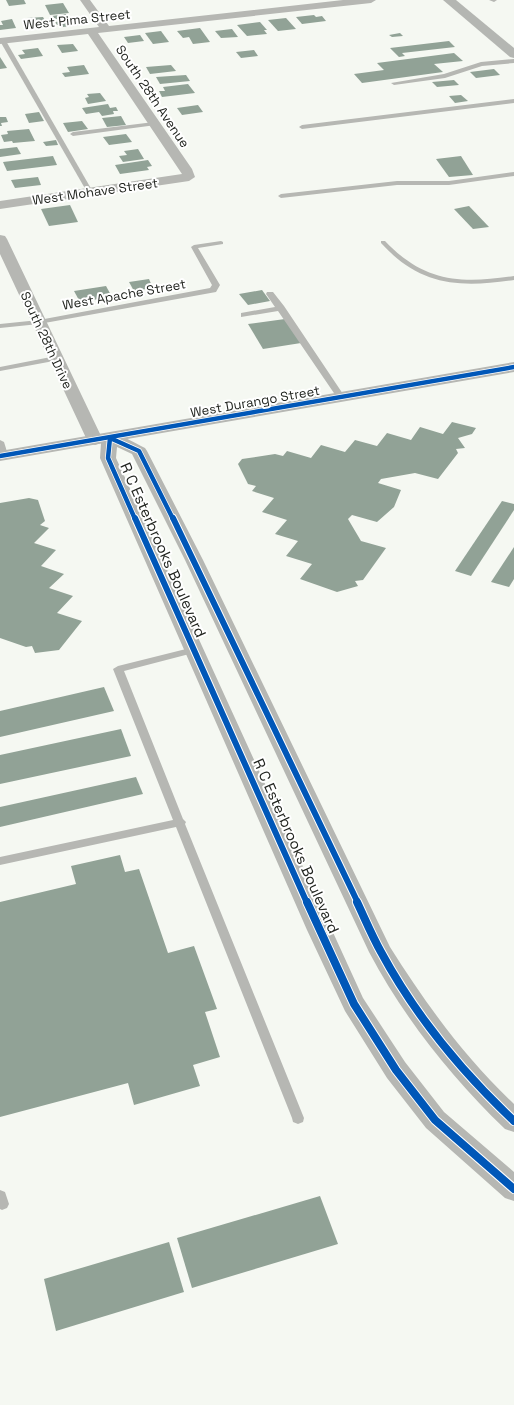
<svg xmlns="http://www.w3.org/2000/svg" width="514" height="1405" viewBox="0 0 514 1405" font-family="'Space Grotesk',sans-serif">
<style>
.building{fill:#91a296}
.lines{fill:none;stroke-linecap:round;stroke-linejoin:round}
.service{fill:#b6b7b3;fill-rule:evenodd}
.minor{fill:#b6b7b3;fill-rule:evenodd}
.tertiary{fill:#b6b7b3;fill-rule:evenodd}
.secondary{fill:#b4b6b2;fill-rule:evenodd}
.cycleway-far2-casing{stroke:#fff;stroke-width:6}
.cycleway-far1-casing{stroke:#fff;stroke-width:8}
.cycleway-casing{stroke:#fff;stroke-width:10}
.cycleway-far2{stroke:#0057b8;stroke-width:4.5}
.cycleway-far1{stroke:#0057b8;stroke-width:6}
.cycleway{stroke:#0057b8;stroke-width:8}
.labels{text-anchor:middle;stroke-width:4;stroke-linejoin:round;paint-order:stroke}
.far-street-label{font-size:13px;fill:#222520;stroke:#fff}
.street-label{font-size:15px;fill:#222520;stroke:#fff}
</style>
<rect width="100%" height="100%" fill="#f5f8f2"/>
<g class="building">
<path d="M6 0H24L26 4 9 6Z"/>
<path d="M63 3 69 13 50 15 45 5Z"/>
<path d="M66 14 68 18 55 19 52 16Z"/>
<path d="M314 15 316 17 322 16 326 21 302 24 296 17Z"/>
<path d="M43 17 48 26 32 27 27 18Z"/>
<path d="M286 18 296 29 278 31 268 20Z"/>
<path d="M12 19 16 28 0 30V25H3L1 21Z"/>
<path d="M80 19 81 22H77L79 25 63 27 62 25H57L55 22Z"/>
<path d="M260 22 267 30H264L267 34 247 36 237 25Z"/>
<path d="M200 28 210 42 193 44 189 37 183 38 177 31Z"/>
<path d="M232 29 238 37 221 38 215 31Z"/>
<path d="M161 31 169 42 153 44 145 33Z"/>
<path d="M400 33 403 36 392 37 389 35Z"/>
<path d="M140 35 144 41 128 43 124 37Z"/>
<path d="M449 41 455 47 402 53 405 56 399 57 390 48Z"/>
<path d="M73 44 78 51 62 53 57 45Z"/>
<path d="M38 48 43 56 21 59 18 55 25 54 22 50Z"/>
<path d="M254 50 258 56 241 58 236 52Z"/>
<path d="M454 53 463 61 434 64 443 72 362 83 354 74 384 70 377 63Z"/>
<path d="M0 57 7 68 0 69Z"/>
<path d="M84 65 89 74 65 77 62 73 70 72 67 67Z"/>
<path d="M171 65 176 71 150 74 146 67Z"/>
<path d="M494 69 500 75 476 78 470 72Z"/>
<path d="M186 75 190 81 160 84 156 77Z"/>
<path d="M454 80 459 85 437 87 432 82Z"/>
<path d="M188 84 195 93 162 97 159 91H165L163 87Z"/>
<path d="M100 93 106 101 88 104 85 98 89 97 87 94Z"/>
<path d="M461 95 468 101 455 103 449 96Z"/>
<path d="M108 104 110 108 116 107 118 111H113L114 114 102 116 99 112 86 114 82 108Z"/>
<path d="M198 105 203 112 182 115 177 108Z"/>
<path d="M39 112 44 121 29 123 25 114Z"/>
<path d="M121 116 126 125 107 127 102 118Z"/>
<path d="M0 117H6L8 122 1 123 2 126H0Z"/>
<path d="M82 121 88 129 68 132 63 123Z"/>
<path d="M29 129 35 141 13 143 12 141 4 142 1 135 8 134 7 131Z"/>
<path d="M126 134 132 142 109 145 103 137Z"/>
<path d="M56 140 58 145 46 146 43 142Z"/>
<path d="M17 147 21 154 0 157V149Z"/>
<path d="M138 149 144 159 123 162 119 156 127 155 124 151Z"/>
<path d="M53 156 57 165 7 171 3 162Z"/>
<path d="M461 156 473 175 449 177 436 159Z"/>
<path d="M148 160 152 166 147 167 149 170 120 174 115 165Z"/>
<path d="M38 177 41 185 15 188 11 180Z"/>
<path d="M70 205 78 222 49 226 41 209Z"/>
<path d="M469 206 489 227 473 229 454 209Z"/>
<path d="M149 279 153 288 134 291 129 282Z"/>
<path d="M106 286 112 297 80 302 74 291Z"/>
<path d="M262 290 270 301 248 305 239 294Z"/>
<path d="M285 319 301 343 263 349 248 324Z"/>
<path d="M452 422 476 428 472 434 458 438 465 448 456 449 458 453 438 479 415 473 381 479 378 483 401 490 394 507 377 522 352 515 348 519 361 541 386 548 363 580 355 581 358 586 337 592 300 579 312 564 286 556 298 541 275 534 287 520 262 512 274 498 252 491 256 486 248 484 238 464 242 459 275 454 283 456 287 451 311 458 321 445 345 452 355 440 377 446 387 433 411 440 420 427 443 434Z"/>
<path d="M29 498 38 500 45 521 40 525 49 528 34 543 56 550 41 566 64 574 49 588 73 596 57 613 82 621 59 650 35 653 32 646 26 647 0 638V503Z"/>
<path d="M502 501 514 504V510L471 576 455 571Z"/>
<path d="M514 547V579L509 587 491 582Z"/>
<path d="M104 687 114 711 0 737V711Z"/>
<path d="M121 729 131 756 0 784V755Z"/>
<path d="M136 777 143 794 0 827V807Z"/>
<path d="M120 855 125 872 139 869 168 953 194 946 217 1009 205 1012 220 1057 193 1065 200 1086 134 1105 128 1083 0 1117V902L76 884 71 866Z"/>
<path d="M320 1196 338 1244 192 1288 177 1238Z"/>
<path d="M169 1242 184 1292 56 1331 44 1279Z"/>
</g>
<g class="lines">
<g class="service">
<path d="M489 0H497L494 2Z"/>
<path d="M3 39 6 41 93 192 92 193 87 192 0 41Z"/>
<path d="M514 59V63L482 66 445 78 394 85 391 83 444 74 481 62Z"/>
<path d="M514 99V103L302 129 299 127 302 125Z"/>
<path d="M154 122 157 124 156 125 73 136 70 134 73 132Z"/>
<path d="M514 172V176L449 185H397L281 198 278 196 281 194 397 181H449Z"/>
<path d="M221 241 223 242V244L198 248 220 285 216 292 39 324 0 328V324L39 320 210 288 212 285 191 247 194 245Z"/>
<path d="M381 241H385C424 282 460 284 514 276V280C459 288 420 286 381 243Z"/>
<path d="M267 292H273L284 306 345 397 344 399H338L278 311 241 317V313L275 307 266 294Z"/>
<path d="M56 356H59V360L0 371V367Z"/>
<path d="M0 440 4 442 8 455 7 457H4L0 455Z"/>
<path d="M194 647 197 648 199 650 197 652 124 671 183 819 186 822 185 824 304 1118 303 1122 298 1124 293 1122 292 1118 176 827 0 865V857L173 820 113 669 118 666Z"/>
<path d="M0 1190 5 1192 9 1204 7 1208 2 1210 0 1209Z"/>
</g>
<g class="minor">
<path d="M80 0H90L109 26 343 0H376L371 3 98 33 192 169 195 177 189 181 0 209V201L182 174 88 34 0 44V38L99 27Z"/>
<path d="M0 235 5 236 7 239 102 438 104 435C117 431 133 442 145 448L147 451 203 560 390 947C426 1004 465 1058 514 1104V1132L505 1129C451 1077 404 1018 369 952L185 560 132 454 117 447 116 458 363 998 405 1062 444 1112 514 1172V1201L505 1198 426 1128 387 1078 345 1011 307 930 100 458 101 443 95 445 89 443 87 440 0 254Z"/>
</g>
<path class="tertiary" d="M514 362V372L0 461V451Z"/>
<path class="secondary" d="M443 0H456L514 48V58L510 57Z"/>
<defs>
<g id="cycleway-far2">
<path d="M110 438 108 458 135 519"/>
<path d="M110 438 139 451 173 519"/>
<path d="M0 456 514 367"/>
</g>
<g id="cycleway-far1">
<path d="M135 518 307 903"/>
<path d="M173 518 358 903"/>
</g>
<g id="cycleway">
<path d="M307 902 354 1004 396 1070 435 1120 514 1189"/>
<path d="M357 902C365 919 372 936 381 952 415 1015 462 1072 514 1121"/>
</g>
</defs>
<use href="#cycleway-far2" class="cycleway-far2-casing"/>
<use href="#cycleway-far1" class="cycleway-far1-casing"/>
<use href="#cycleway" class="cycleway-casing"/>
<use href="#cycleway-far2" class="cycleway-far2"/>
<use href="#cycleway-far1" class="cycleway-far1"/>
<use href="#cycleway" class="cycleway"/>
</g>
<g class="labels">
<g class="far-street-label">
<text transform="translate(77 19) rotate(-6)" y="5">West Pima Street</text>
<text transform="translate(153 96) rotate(56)" y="5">South 28th Avenue</text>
<text transform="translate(95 191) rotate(-8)" y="5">West Mohave Street</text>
<text transform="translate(124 294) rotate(-10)" y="5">West Apache Street</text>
<text transform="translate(47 340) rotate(65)" y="5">South 28th Drive</text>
<text transform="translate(255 401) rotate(-10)" y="5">West Durango Street</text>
</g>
<g class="street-label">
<text transform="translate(163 550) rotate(66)" y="5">R C Esterbrooks Boulevard</text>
<text transform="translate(296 846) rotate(66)" y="5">R C Esterbrooks Boulevard</text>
</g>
</g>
</svg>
